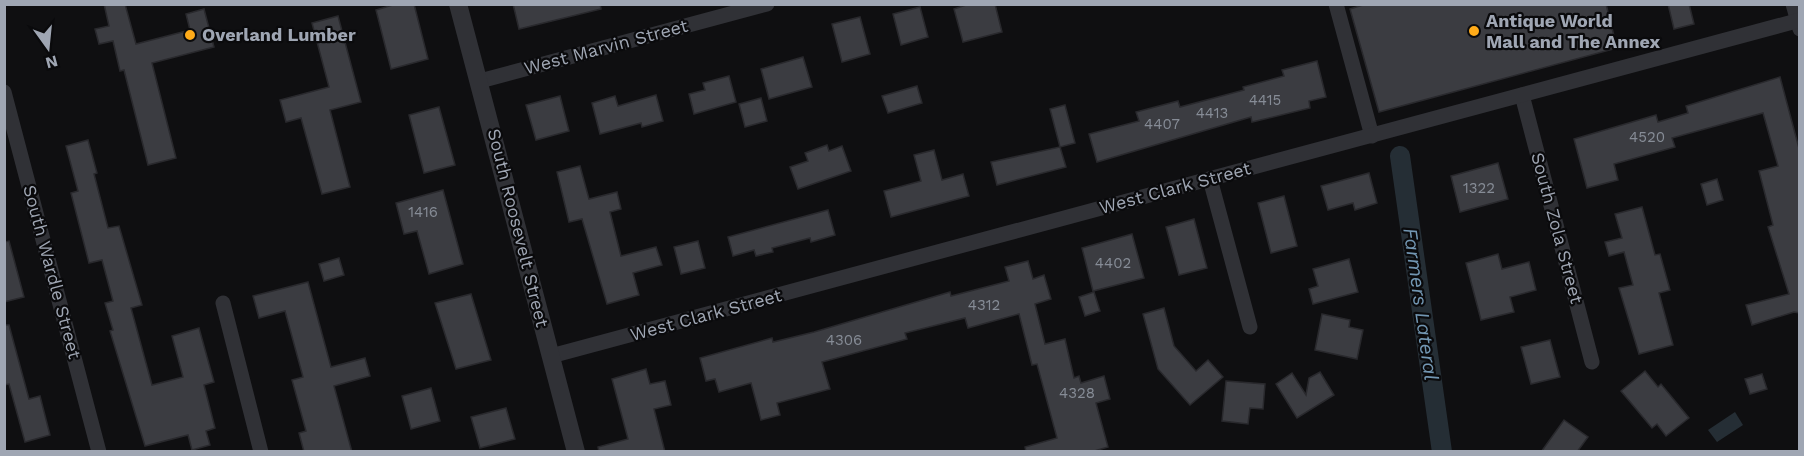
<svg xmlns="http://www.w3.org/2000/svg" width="1804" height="456" viewBox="0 0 1804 456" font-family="'Work Sans',sans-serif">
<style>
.water{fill:#252e35}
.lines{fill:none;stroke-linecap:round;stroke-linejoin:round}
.canal{stroke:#252e35;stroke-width:20}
.building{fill:#3b3c41;stroke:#29292d;stroke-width:1.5}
.minor{stroke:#303136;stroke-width:15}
.tertiary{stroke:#303136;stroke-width:18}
.poi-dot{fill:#ffab19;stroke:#0a0a0c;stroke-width:2}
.labels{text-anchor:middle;stroke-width:4.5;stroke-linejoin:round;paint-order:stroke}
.number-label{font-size:15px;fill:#868c96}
.poi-label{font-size:18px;font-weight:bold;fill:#9fa6b3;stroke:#0a0a0c;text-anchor:start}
.street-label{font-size:18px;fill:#9fa6b3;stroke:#0a0a0c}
.water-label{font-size:20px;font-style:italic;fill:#7296b2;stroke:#0a0a0c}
</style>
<rect width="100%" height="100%" fill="#0f0f11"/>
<path class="water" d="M1735 412 1743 425 1717 442 1708 430Z"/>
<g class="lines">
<path class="canal" d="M1400 156 1442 452"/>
</g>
<g class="building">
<path d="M104 4H125L136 44 190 30 186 14 204 9 214 47 152 63 176 158 148 165 124 70 120 71 113 41 99 44 95 29 109 26Z"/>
<path d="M396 4H414L428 59 391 69 376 10Z"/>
<path d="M513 4H600L601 9 519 29Z"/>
<path d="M969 4H995L1002 32 963 42 954 9Z"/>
<path d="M1366 4H1606L1617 48 1379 112 1350 9Z"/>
<path d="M1668 4H1689L1694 24 1674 29Z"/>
<path d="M920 7 928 37 901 45 893 14Z"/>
<path d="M338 16 361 102 330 110 350 187 322 194 301 118 286 122 280 100 329 87 312 23Z"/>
<path d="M860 17 870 54 842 62 832 24Z"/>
<path d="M803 57 812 87 769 99 761 69Z"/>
<path d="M1317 61 1326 97 1309 101 1310 108 1252 122 1251 117 1097 162 1089 134 1139 121 1136 112 1178 101 1180 107 1244 90 1243 87 1284 76 1282 70Z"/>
<path d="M729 76 736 102 694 114 689 94 705 90 703 83Z"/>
<path d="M1780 77 1800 152V313L1794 312 1752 325 1746 305 1789 294 1768 227 1773 225 1759 171 1778 166 1763 113 1672 138 1675 147 1614 164 1618 180 1587 188 1574 139 1656 115 1658 122 1688 113 1686 106Z"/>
<path d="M917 86 922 103 888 113 882 96Z"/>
<path d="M656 95 663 121 642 127 641 123 600 134 592 103 615 96 618 106Z"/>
<path d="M560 96 569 131 536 140 526 105Z"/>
<path d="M761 98 767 121 745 127 739 104Z"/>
<path d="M1065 105 1075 143 1060 147 1066 167 997 185 991 162 1060 147 1050 109Z"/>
<path d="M439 107 455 165 424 173 409 115Z"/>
<path d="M88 140 97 173 94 174 108 228 119 226 142 305 131 308 152 385 183 377 172 336 199 328 214 382 204 385 215 428 206 431 210 445 192 450 188 435 145 446 110 331 113 330 105 303 113 301 102 260 89 263 71 193 78 191 66 146Z"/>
<path d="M827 145 829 151 842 146 851 171 798 189 790 167 808 161 805 153Z"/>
<path d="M934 150 942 180 963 174 969 196 891 217 884 191 921 181 914 155Z"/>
<path d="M1498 163 1508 199 1460 212 1451 176Z"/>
<path d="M580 166 589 199 617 192 621 209 610 212 621 256 656 247 662 265 633 273 639 295 607 304 582 219 569 222 557 172Z"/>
<path d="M1369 173 1377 203 1355 210 1353 203 1328 210 1321 186Z"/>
<path d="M1717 179 1723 200 1707 205 1701 184Z"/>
<path d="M443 190 463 264 429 274 417 231 404 234 396 203Z"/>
<path d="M1284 196 1297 246 1271 253 1258 203Z"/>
<path d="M1642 207 1655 255 1660 254 1670 290 1659 293 1673 345 1639 354 1619 288 1633 285 1624 252 1609 256 1605 242 1622 238 1615 214Z"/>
<path d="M828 210 835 235 811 242 810 238 772 248 773 252 756 256 754 250 733 256 728 237Z"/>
<path d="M1194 219 1207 268 1179 275 1166 227Z"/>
<path d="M1132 234 1144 278 1093 291 1082 248Z"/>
<path d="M9 241 24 297 4 302V242Z"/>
<path d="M698 241 705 268 681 274 674 247Z"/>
<path d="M1498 254 1502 269 1529 262 1536 290 1510 297 1514 312 1481 320 1466 263Z"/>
<path d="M339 258 344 275 324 281 319 264Z"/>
<path d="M1349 259 1358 292 1313 304 1309 289 1318 286 1313 269Z"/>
<path d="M1028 261 1033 279 1044 275 1051 299 1035 304 1045 344 1065 339 1074 378 1079 376 1081 383 1104 376 1110 399 1096 403 1108 447 1091 452H1026L1025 447 1057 438 1037 364 1032 365 1019 314 968 328 965 318 905 333 907 339 822 362 830 389 777 403 780 415 761 420 751 383 719 392 715 379 706 381 700 358 772 338 773 342 814 332 950 292 951 296 1009 281 1005 267Z"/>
<path d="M308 282 331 367 365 358 370 376 334 386 352 452H304L299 433 306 431 292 380 303 377 285 311 259 318 253 296Z"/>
<path d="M1094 292 1100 311 1085 316 1079 297Z"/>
<path d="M471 294 491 360 456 369 435 303Z"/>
<path d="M1164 308 1174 346 1196 371 1208 360 1223 377 1190 405 1158 369 1143 314Z"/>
<path d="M1322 314 1350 320 1349 327 1363 330 1357 359 1315 350Z"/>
<path d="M4 325H9L29 399 40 396 50 435 25 442 9 384 4 385Z"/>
<path d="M1550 340 1560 377 1531 384 1521 347Z"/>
<path d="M646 369 650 384 665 381 671 405 654 409 665 452H599L598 447 628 439 612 379Z"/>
<path d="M1645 371 1658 387 1661 384 1689 418 1666 436 1657 424 1652 428 1621 391Z"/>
<path d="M1320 372 1334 395 1297 418 1276 384 1292 373 1306 395 1309 378Z"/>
<path d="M1762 374 1767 389 1750 394 1745 379Z"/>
<path d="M1226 381 1265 384 1263 409 1250 408 1248 424 1222 421Z"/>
<path d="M431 388 440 421 411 429 402 396Z"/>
<path d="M506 408 515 439 480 448 471 417Z"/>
<path d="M1564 420 1588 437 1577 452H1541Z"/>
</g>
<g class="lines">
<g class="minor">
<path d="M1336 4 1372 136"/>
<path d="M1793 4 1800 29"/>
<path d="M480 81 767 4"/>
<path d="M4 92 99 452"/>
<path d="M1522 95 1592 362"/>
<path d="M1210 179 1250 327"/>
<path d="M223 303 261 452"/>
<path d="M551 356 1800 20"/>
</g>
<path class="tertiary" d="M458 4 576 452"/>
</g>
<g class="poi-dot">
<circle cx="1474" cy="31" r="6"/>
<circle cx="190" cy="35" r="6"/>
</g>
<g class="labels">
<g class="number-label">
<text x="1265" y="105">4415</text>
<text x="1212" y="118">4413</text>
<text x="1162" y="129">4407</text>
<text x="1647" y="142">4520</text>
<text x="1479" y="193">1322</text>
<text x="423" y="217">1416</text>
<text x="1113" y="268">4402</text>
<text x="984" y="310">4312</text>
<text x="844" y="345">4306</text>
<text x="1077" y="398">4328</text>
</g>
<g class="poi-label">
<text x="1486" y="27">Antique World<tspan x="1486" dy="21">Mall and The Annex</tspan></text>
<text x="202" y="41">Overland Lumber</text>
</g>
<g class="street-label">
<text transform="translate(606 47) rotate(-15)" y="6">West Marvin Street</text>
<text transform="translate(1175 188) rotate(-15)" y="6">West Clark Street</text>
<text transform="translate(518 228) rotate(76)" y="6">South Roosevelt Street</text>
<text transform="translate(1557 228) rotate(75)" y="6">South Zola Street</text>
<text transform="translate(52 272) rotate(75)" y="6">South Wardle Street</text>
<text transform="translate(706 315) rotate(-15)" y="6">West Clark Street</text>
</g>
<g class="water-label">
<text transform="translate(1421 304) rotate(82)" y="7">Farmers Lateral</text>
</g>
</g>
<rect width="1804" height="456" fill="none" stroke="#9fa6b3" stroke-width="12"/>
<g transform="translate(48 48) rotate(165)" stroke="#0a0a0c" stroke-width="4.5" paint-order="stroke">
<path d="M0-4.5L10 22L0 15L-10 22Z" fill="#9fa6b3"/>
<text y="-9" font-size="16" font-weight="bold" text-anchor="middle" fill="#9fa6b3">N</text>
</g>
</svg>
